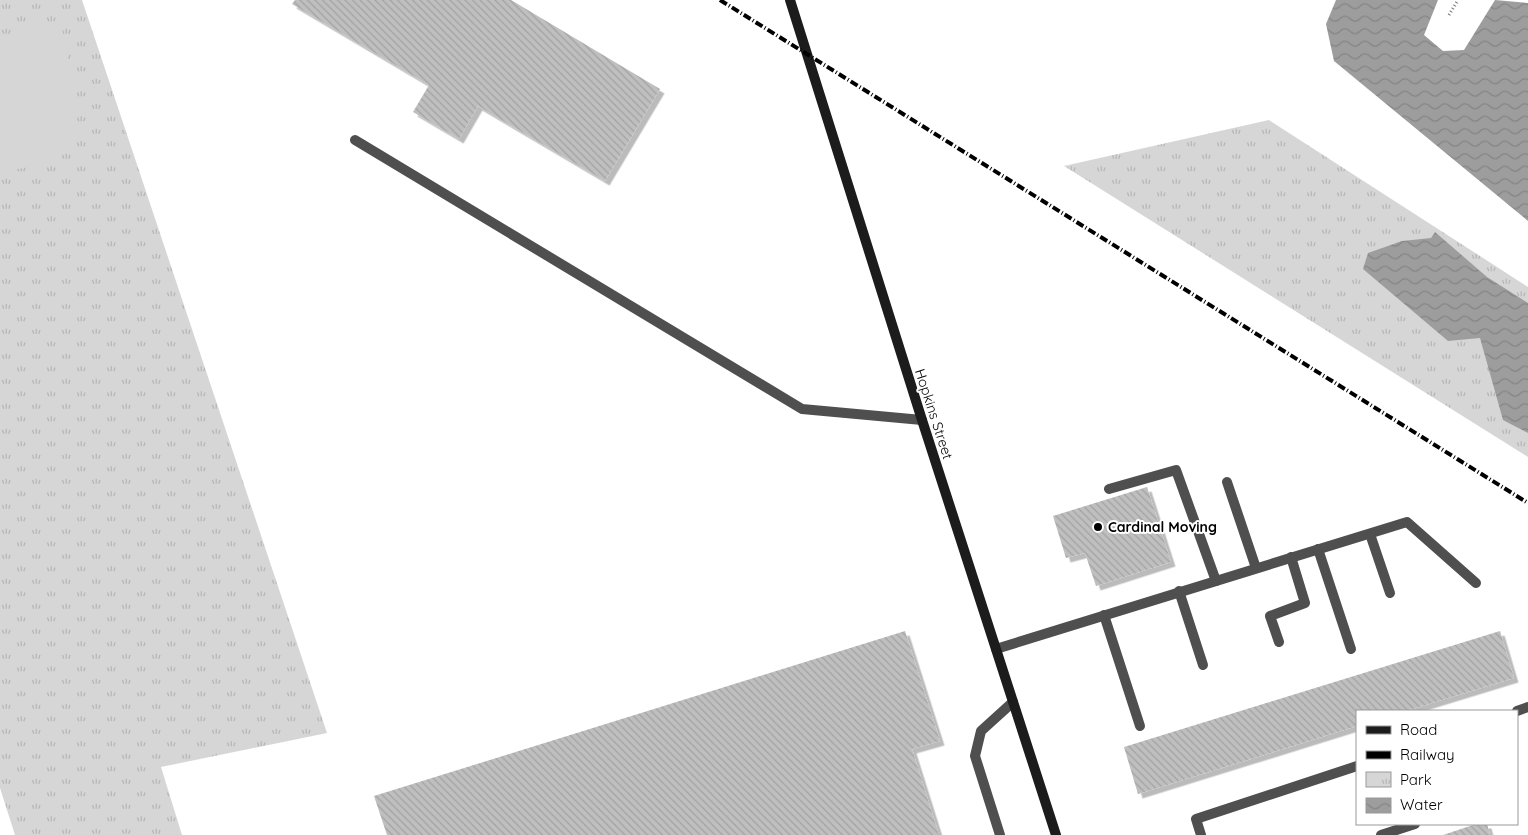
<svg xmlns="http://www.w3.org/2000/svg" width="1528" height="835" viewBox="0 0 1528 835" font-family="Quicksand,sans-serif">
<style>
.park{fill:url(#park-tufts)}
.garden{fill:#d6d6d6}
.water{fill:url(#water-waves)}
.building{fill:url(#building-back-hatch);filter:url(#shadow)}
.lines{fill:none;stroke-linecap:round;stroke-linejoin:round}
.path{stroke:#717171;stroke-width:3;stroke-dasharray:1 2.5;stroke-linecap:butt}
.service{stroke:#4f4f4f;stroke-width:10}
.secondary{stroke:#1c1c1c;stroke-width:10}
.rail{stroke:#000;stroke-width:4;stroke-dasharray:8 2.5 1 2.5;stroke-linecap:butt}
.poi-dot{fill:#000;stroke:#fff;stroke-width:2}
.labels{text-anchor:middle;stroke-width:4;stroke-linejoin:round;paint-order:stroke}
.street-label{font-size:14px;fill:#000;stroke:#fff}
.poi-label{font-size:14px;font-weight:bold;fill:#000;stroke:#fff;text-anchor:start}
</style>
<defs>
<pattern id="park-tufts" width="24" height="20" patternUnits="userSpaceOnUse" patternTransform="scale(1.25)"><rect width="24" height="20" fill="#d6d6d6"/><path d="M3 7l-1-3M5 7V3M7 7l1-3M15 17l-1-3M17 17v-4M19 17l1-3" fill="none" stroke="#b6b6b6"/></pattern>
<pattern id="water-waves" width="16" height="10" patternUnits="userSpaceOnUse" patternTransform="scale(1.25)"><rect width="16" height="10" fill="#9d9d9d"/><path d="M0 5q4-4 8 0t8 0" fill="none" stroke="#858585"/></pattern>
<pattern id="building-back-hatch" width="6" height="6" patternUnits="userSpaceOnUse" patternTransform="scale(1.25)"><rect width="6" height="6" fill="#bfbfbf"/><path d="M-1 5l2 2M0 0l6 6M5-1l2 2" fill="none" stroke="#a2a2a2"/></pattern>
<filter id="shadow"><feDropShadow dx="4.5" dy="4.5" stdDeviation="0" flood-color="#0004"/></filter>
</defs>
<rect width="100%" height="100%" fill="#fff"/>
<g class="park">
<path d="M0 0H82L327 733 161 767 182 835H15L0 788Z"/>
<path d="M1269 120 1528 287V457L1064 166Z"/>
</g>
<path class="garden" d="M61 22 78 115 69 142 47 163 18 169 0 166V37Z"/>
<g class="water">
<path d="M1336 0H1438L1424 35 1443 51 1464 50 1495 0 1528 3V221L1334 61 1326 24Z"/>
<path d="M1435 232 1487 277 1528 303V433L1503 420 1480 338 1448 341 1363 269 1368 253 1402 241 1431 238Z"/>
</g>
<g class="building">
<path d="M295 0H511L660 89 605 181 478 106 459 139 413 112 429 85 292 4Z"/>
<path d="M1147 487 1171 562 1096 586 1085 553 1066 558 1053 516Z"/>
<path d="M905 631 940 741 912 749 939 835H387L374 796Z"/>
<path d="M1500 631 1514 678 1406 711H1357V726L1138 794 1124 747Z"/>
<path d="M1476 824H1487L1490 835H1443Z"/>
</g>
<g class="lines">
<path class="path" d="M1449 15 1458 0"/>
<g class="service">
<path d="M355 140 802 409 922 420"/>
<path d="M1227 482 1256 568"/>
<path d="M1109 489 1176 470 1216 581"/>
<path d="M1370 534 1390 593"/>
<path d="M1318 549 1351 649"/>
<path d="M1179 591 1203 665"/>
<path d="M1104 615 1140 726"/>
<path d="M1279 642 1270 616 1305 603 1291 557"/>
<path d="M996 649 1407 522 1476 583"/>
<path d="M1517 711 1528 707"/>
<path d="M1000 835 975 756 981 731 1013 702"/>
<path d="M1201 835 1196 819 1357 766"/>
<path d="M1381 835 1415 824"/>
</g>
<path class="secondary" d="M790 0 922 420 1056 835"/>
<path class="rail" d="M720 0 1528 503"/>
</g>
<circle class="poi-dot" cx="1098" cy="527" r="5"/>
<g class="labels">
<g class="street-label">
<text transform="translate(934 414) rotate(72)" y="5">Hopkins Street</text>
</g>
<g class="poi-label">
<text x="1108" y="532">Cardinal Moving</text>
</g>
</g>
<rect x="1356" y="710" width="162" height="115" fill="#ffffff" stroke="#999999"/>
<rect x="1366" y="726" width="25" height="8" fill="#1c1c1c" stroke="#999999"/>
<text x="1400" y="735" font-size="15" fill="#000000">Road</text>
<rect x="1366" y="751" width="25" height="8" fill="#000000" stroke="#999999"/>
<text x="1400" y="760" font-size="15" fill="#000000">Railway</text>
<rect x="1366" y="772" width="25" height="15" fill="url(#park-tufts)" stroke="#999999"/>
<text x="1400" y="785" font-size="15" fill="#000000">Park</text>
<rect x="1366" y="798" width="25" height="15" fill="url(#water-waves)" stroke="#999999"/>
<text x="1400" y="810" font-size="15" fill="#000000">Water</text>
</svg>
